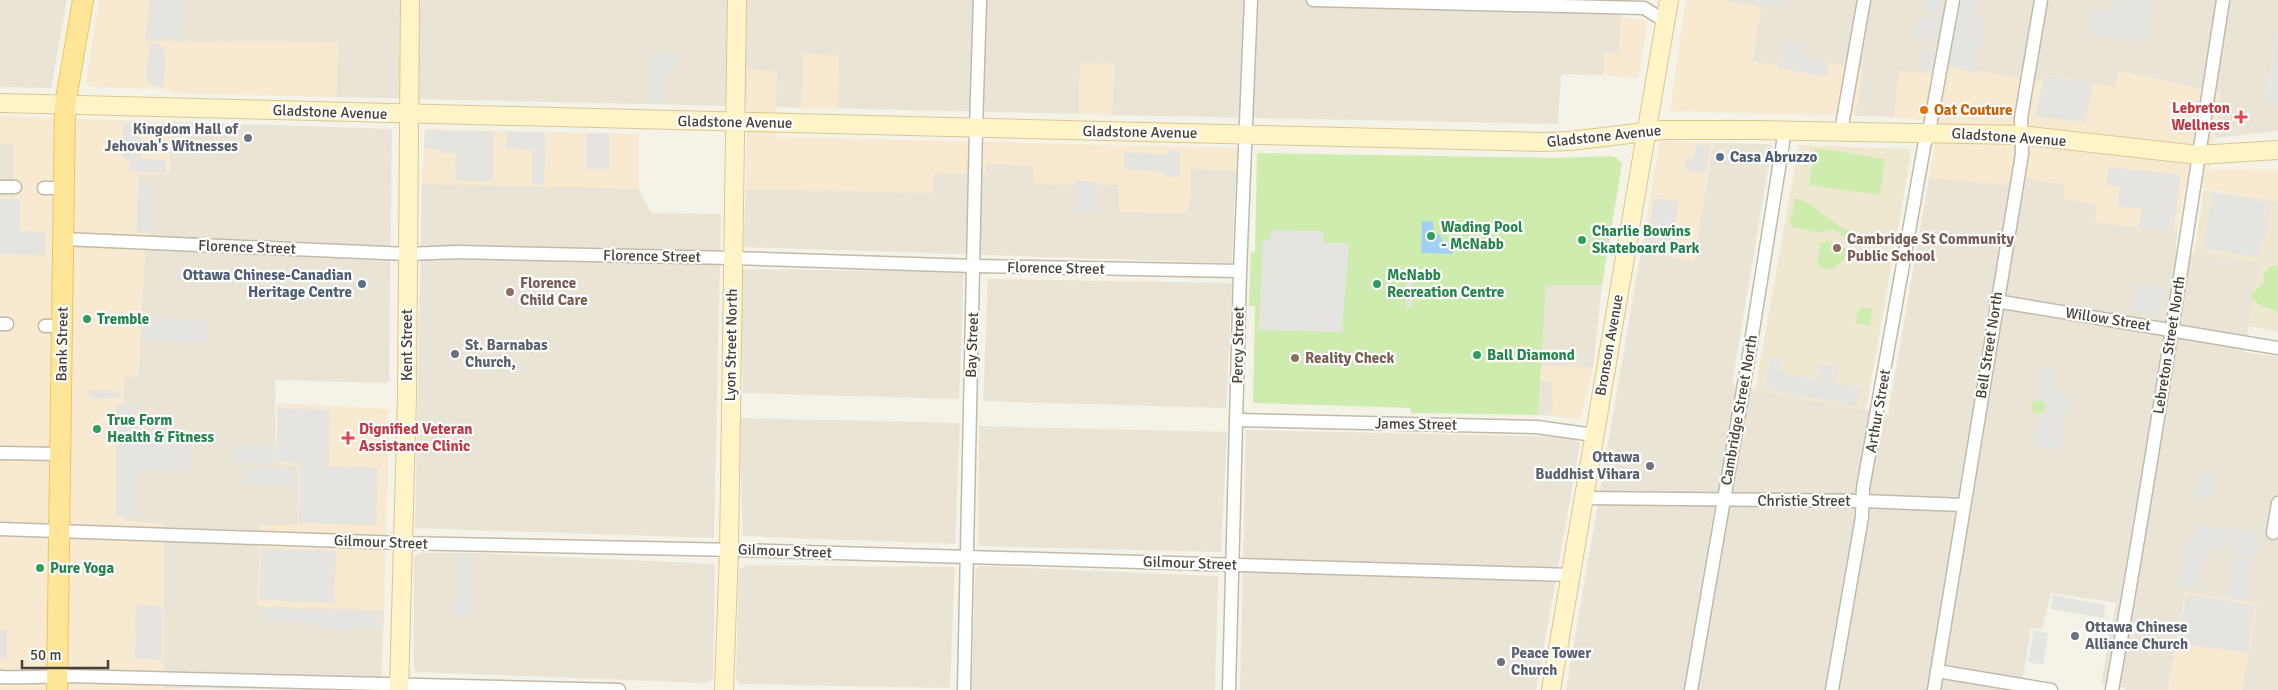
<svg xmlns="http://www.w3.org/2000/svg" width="2278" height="690" viewBox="0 0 2278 690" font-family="Signika,sans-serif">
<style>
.residential{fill:#e9e4d5}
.commercial{fill:#f8e9d1}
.education{fill:#efe8d1}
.green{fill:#ceecad}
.parking{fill:#e6e4e0}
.water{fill:#a0d0f6}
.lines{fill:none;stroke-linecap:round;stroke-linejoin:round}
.street-casing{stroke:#c1baa9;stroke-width:15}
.secondary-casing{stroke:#d9c894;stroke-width:20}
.primary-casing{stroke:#edc75d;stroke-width:22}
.street{stroke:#fff;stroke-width:12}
.secondary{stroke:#fff4c8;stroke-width:18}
.primary{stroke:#ffe597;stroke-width:20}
.food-dot{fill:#e8710a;stroke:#fff;stroke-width:2}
.health-dot{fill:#e0444e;stroke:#fff;stroke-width:2}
.worship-dot{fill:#6b7280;stroke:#fff;stroke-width:2}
.service-dot{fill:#5c6f8a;stroke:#fff;stroke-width:2}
.leisure-dot{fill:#2e9e5b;stroke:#fff;stroke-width:2}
.education-dot{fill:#8d6e63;stroke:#fff;stroke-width:2}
.labels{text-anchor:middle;stroke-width:4.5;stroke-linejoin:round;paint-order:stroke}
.health-label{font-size:15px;font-weight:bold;fill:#be3a42;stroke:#fff;text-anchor:end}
.food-label{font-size:15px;font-weight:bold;fill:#c56008;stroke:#fff;text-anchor:start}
.street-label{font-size:15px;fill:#494236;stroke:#fff}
.worship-label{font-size:15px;font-weight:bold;fill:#5b616d;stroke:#fff;text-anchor:start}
.service-label{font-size:15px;font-weight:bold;fill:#4e5e75;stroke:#fff;text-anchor:start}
.leisure-label{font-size:15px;font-weight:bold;fill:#27864d;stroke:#fff;text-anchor:start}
.education-label{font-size:15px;font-weight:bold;fill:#785e54;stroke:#fff;text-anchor:start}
</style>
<rect width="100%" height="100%" fill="#f5f2e8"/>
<g class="residential">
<path d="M0 0H67L51 88 0 87Z"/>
<path d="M150 0H1622L1619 54 1605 53 1603 75 1561 74 1558 124 1112 115 1114 64 1080 63 1079 114 336 97 338 42 144 41Z"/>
<path d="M1722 0H2278V30L2267 95 2278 105V131L2215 138 2220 93 2119 71 2115 87 2042 74 2041 83 1939 63 1936 74 1899 72 1894 117 1855 116 1863 69 1780 53 1777 65 1752 62 1761 8Z"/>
<path d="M172 122 392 129 389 381 387 383 275 380 276 463 299 466 298 524 257 606 384 610 381 690 164 688V524L124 521V376L138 377 146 234 136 233 138 174 169 175Z"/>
<path d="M1713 143 1768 144 1772 145 1732 384 1755 390 1888 414 1929 178 2009 185 2010 175 2066 185 2063 199 2097 204 2095 222 2137 227 2138 224 2178 231 2175 251 2261 262 2244 352 2278 357V690H2242L2257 604 2185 593 2168 690H2125V688L2101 683 2116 603 2051 593 2042 629 2031 628 2021 690H1566L1641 251 1694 261Z"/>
<path d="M0 144H13L14 197H0Z"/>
<path d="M985 163 1033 166 1035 184 1119 185V212L1190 203 1191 169 1236 170 1232 263 743 247 746 189 933 193V173L986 174Z"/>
<path d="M478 183 639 189 651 213 721 214 714 538 415 528 422 184Z"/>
<path d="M741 269 964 272 959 399 743 393Z"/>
<path d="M988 279 1232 283 1226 408 983 401Z"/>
<path d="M1546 284 1602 285 1593 368 1540 366Z"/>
<path d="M1539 381H1552L1553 416 1538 415Z"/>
<path d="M739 418 960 423 955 544 743 536Z"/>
<path d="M979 426 1227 432 1221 552 978 546Z"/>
<path d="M1246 430 1571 437 1580 444 1536 690H1240Z"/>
<path d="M420 553H475L715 564 713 678 707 683 417 672 414 669V557Z"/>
<path d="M747 565 955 567 950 688 740 684 736 679 739 569Z"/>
<path d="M980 566 1218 576 1215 690H972L975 570Z"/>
</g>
<g class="commercial">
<path d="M99 0H150L144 41 338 42 336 97 172 93 168 89 90 87 86 82Z"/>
<path d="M1686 0H1722L1761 8 1752 62 1777 65 1780 53 1863 69 1855 116 1670 111Z"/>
<path d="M1621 18 1648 20 1638 78 1603 75 1605 53 1619 54Z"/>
<path d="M803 54 839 55 838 109H801Z"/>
<path d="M1080 63 1114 64 1112 115 1079 114Z"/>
<path d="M1939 63 2040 83 2042 74 2115 87 2119 71 2220 93 2210 170 2278 169V201L2185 185 2178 231 2138 224 2137 228 2095 222 2097 204 2063 199 2065 185 2011 176 2009 185 1929 178 1939 122 1894 117 1899 71 1936 74Z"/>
<path d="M747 70 777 71 776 137 1239 148 1236 170 1191 169 1190 204 1185 213 1119 212V185L1034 184 1033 166 986 163 987 174 934 173 933 193 746 189Z"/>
<path d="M0 116 172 122 169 175 138 174 136 233H146L138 377H124V521L164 524V688L197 690H0V197H14L13 144H0Z"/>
<path d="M425 129 639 134V189L422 184Z"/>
<path d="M1660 140 1713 143 1694 261 1641 251Z"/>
<path d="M1540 366 1593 368 1581 418 1578 420 1553 416 1552 382 1539 381Z"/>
<path d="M277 403 389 409 384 610 257 606 260 525 298 524 299 466 276 464Z"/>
<path d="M2185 592 2257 603 2242 690H2169Z"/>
</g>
<g class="education">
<path d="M1799 145 1908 149 1911 154 1866 410 1755 390Z"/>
<path d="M2204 190 2278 201V332L2248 326 2260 262 2194 254Z"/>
</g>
<g class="green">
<path d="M1815 148 1885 159 1880 195 1809 185Z"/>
<path d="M1257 153 1557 158 1611 156 1617 158 1622 164 1602 285H1546L1538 415 1411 413V408L1253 403 1255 306H1249L1251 253 1255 252Z"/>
<path d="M1794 198C1817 202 1831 227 1853 231L1858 240 1849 241 1834 229 1818 233 1801 228H1793L1789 221 1793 212Z"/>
<path d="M1827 241 1846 249 1844 260 1832 270 1818 267 1817 265 1820 244Z"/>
<path d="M2278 266V312L2258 304 2250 296C2254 289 2261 288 2265 281L2263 276 2269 267Z"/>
<path d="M1863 307 1872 309 1870 326 1855 322 1858 310Z"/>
<circle cx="2038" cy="407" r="7"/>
</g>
<g class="parking">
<path d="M154 0H184L182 39 147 38Z"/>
<path d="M1742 0H1789L1787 8Z"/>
<path d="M1923 0H1943L1941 13 1921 9Z"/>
<path d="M1959 0H1981L1978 16 1985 17 1977 74 1949 67Z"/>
<path d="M2113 0H2153L2147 43 2089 34 2093 8 2111 11Z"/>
<path d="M1920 15 1941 19 1936 43 1915 38Z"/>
<path d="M2278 31V105L2266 103Z"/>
<path d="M1783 40 1804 44 1802 57 1829 61 1826 77 1778 68Z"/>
<path d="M151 43 161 45 166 56 163 87 151 85 145 74Z"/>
<path d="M1923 49 1937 52 1932 73 1919 70Z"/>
<path d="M652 52 678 54 677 68H672L671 73H665L664 102 649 101Z"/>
<path d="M2044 75 2093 83 2086 122 2036 117Z"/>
<path d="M123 123H140L141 159 166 160V173L130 171 129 161 122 156Z"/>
<path d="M425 130 494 132 493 181 455 180 456 153H441V149L424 148Z"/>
<path d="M507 131 546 133 544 185 532 184 533 150 506 149Z"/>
<rect x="586" y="133" width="23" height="36"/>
<path d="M1696 144 1710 146 1706 173 1685 170 1687 157 1694 158Z"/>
<path d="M1168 150 1179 151 1180 176 1164 177 1163 171 1125 170 1124 152 1167 155Z"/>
<path d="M2108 167 2180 175 2174 231 2140 227 2142 209 2118 206 2120 187 2106 185Z"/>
<path d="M1075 181 1099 182V213L1075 212Z"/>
<path d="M138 183H154L153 232H138Z"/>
<path d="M2212 192 2272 203 2266 238 2262 240 2259 257 2204 248Z"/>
<path d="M1654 198 1679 202 1674 229 1650 225Z"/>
<path d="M0 199H20L19 231 46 232 45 255 0 254Z"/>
<path d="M1647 228 1673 233 1669 253 1644 248Z"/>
<path d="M1271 230 1323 231V243H1349L1342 332 1259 330 1263 240 1270 239Z"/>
<rect x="1406" y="276" width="6" height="31"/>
<path d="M2134 283 2166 288 2161 313 2158 316 2130 311Z"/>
<path d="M143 318 208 320 207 343 142 341Z"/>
<path d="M1771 356 1783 358 1780 373 1817 380 1820 364 1839 367 1837 383 1861 388 1857 406 1765 389Z"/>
<path d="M2040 366 2053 369 2051 389 2073 398 2071 409 2066 413 2061 450 2033 446 2037 415H2046L2048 403 2037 400Z"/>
<path d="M87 390 118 391 121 397 118 399 91 398Z"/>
<path d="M117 404 137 405V444L192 445V472L136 471 135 516H116Z"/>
<path d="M278 408 330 410 329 466 378 468 376 525 299 523 300 463 276 462Z"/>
<path d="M236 445 275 447 274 464 236 462Z"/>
<path d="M245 467 295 470 294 485 244 483Z"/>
<path d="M2201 470 2214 472 2210 499 2193 497 2194 489 2199 484Z"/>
<path d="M2196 524 2230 530 2227 551 2207 549 2201 588 2177 585 2185 545 2194 536Z"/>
<path d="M2234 530 2261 534 2257 558 2231 554Z"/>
<path d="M261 548 336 551 334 603 259 600Z"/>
<path d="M459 556H474V616H451V599H459Z"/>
<path d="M2231 557 2253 560 2248 600 2226 596Z"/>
<path d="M2186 594 2255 605 2248 653 2178 643Z"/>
<path d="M2053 595 2106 605 2103 618 2051 609Z"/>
<path d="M136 605 163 606 162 660 135 659Z"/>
<path d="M262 608 380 613V627H351V631L316 629V623L262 621Z"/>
<rect x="0" y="630" width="7" height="29"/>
<path d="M2034 630 2048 633 2043 665 2028 662Z"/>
</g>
<path class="water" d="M1422 221 1433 222V232L1440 235 1443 242 1453 243V254L1421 253Z"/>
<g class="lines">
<defs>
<g id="street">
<path d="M1313 0 1644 8 1665 21"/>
<path d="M1841 131 1864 0"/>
<path d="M0 187H15"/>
<path d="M44 188H64"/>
<path d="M63 239 408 254 456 252 732 258 974 266 1240 271"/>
<path d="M1996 301 2278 348"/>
<path d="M0 324H7"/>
<path d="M45 326H62"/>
<path d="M1236 420 1537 427 1594 435"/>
<path d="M0 453 60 454"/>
<path d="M1584 498 1862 501 1963 505"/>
<path d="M0 529 402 543 737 550 1571 575"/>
<path d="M2273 533 2278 503"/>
<path d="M1937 671 2051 690"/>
<path d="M0 677C24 678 46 676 69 676L619 690"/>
<path d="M964 690 976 128 980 0"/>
<path d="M1229 690 1240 271 1251 0"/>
<path d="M1691 690 1748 361 1785 130"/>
<path d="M1832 690 1862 517 1863 488 1924 147 1931 121 1953 0"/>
<path d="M1934 690 2022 154 2021 118 2041 0"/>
<path d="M2112 690C2153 461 2187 230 2223 0"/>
</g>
<g id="secondary">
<path d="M0 103 1541 142 1570 141 1663 130H1756L2021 135 2198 155 2278 150"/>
<path d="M399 690 407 395 410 0"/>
<path d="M724 690 729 550 737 0"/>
<path d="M1551 690 1669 0"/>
</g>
<path id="primary" d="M57 690 65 105 83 0"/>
</defs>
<use href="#street" class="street-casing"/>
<use href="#secondary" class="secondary-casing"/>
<use href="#primary" class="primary-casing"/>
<use href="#street" class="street"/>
<use href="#secondary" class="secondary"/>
<use href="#primary" class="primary"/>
</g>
<circle class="food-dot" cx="1924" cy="110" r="5"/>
<g class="health-dot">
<path d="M2238.5 109.5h5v5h5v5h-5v5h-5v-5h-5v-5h5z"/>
<path d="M345.5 430.5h5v5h5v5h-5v5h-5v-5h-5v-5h5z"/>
</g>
<g class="worship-dot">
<circle cx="248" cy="138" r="5"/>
<circle cx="455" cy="354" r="5"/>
<circle cx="1650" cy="466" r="5"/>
<circle cx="2075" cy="636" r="5"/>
<circle cx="1501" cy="662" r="5"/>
</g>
<g class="service-dot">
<circle cx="1720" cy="157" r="5"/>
<circle cx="362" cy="284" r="5"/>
</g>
<g class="leisure-dot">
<circle cx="1431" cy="236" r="5"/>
<circle cx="1582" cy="240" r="5"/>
<circle cx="1377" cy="284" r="5"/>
<circle cx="87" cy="319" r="5"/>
<circle cx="1477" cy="355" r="5"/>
<circle cx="97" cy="429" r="5"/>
<circle cx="40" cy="568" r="5"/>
</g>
<g class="education-dot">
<circle cx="1837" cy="248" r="5"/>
<circle cx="510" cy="292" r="5"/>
<circle cx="1295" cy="358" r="5"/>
</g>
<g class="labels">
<g class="health-label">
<text x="2230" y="113">Lebreton<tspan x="2230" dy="17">Wellness</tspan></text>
<text x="359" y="434" text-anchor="start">Dignified Veteran<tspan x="359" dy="17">Assistance Clinic</tspan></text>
</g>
<g class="food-label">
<text x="1934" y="115">Oat Couture</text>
</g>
<g class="street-label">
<text transform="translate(330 112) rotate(2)" y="5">Gladstone Avenue</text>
<text transform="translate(735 122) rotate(1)" y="5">Gladstone Avenue</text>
<text transform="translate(1140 132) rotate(1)" y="5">Gladstone Avenue</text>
<text transform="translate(1604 136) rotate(-6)" y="5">Gladstone Avenue</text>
<text transform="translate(2009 137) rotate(4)" y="5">Gladstone Avenue</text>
<text transform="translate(247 247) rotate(2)" y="5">Florence Street</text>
<text transform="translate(652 256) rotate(1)" y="5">Florence Street</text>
<text transform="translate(1056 268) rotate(1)" y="5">Florence Street</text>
<text transform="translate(2108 319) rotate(9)" y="5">Willow Street</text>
<text transform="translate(62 344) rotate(-89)" y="5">Bank Street</text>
<text transform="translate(407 345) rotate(-90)" y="5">Kent Street</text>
<text transform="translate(731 345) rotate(-89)" y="5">Lyon Street North</text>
<text transform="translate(972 345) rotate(-88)" y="5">Bay Street</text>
<text transform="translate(1238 345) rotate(-89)" y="5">Percy Street</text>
<text transform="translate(1609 345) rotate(-80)" y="5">Bronson Avenue</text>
<text transform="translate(1989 345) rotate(-81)" y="5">Bell Street North</text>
<text transform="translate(2169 345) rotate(-81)" y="5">Lebreton Street North</text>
<text transform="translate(1739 410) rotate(-80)" y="5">Cambridge Street North</text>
<text transform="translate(1878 411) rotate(-80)" y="5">Arthur Street</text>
<text transform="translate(1416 424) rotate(1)" y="5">James Street</text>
<text x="1804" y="506">Christie Street</text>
<text transform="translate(381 542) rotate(2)" y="5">Gilmour Street</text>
<text transform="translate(785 551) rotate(2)" y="5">Gilmour Street</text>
<text transform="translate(1190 563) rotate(2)" y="5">Gilmour Street</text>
</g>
<g class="worship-label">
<text x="238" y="134" text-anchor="end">Kingdom Hall of<tspan x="238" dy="17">Jehovah's Witnesses</tspan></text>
<text x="465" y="350">St. Barnabas<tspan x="465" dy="17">Church,</tspan></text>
<text x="1640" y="462" text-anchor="end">Ottawa<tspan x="1640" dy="17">Buddhist Vihara</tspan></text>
<text x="2085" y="632">Ottawa Chinese<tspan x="2085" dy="17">Alliance Church</tspan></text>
<text x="1511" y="658">Peace Tower<tspan x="1511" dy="17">Church</tspan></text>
</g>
<g class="service-label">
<text x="1730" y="162">Casa Abruzzo</text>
<text x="352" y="280" text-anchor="end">Ottawa Chinese-Canadian<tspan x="352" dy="17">Heritage Centre</tspan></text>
</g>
<g class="leisure-label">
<text x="1441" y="232">Wading Pool<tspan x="1441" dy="17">- McNabb</tspan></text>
<text x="1592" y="236">Charlie Bowins<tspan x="1592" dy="17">Skateboard Park</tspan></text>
<text x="1387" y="280">McNabb<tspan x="1387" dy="17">Recreation Centre</tspan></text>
<text x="97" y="324">Tremble</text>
<text x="1487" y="360">Ball Diamond</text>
<text x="107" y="425">True Form<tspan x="107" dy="17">Health &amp; Fitness</tspan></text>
<text x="50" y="573">Pure Yoga</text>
</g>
<g class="education-label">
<text x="1847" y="244">Cambridge St Community<tspan x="1847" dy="17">Public School</tspan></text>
<text x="520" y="288">Florence<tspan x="520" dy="17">Child Care</tspan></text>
<text x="1305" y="363">Reality Check</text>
</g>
</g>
<path d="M22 660v8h86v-8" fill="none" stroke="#494236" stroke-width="2.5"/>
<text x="30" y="660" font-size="15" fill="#494236" stroke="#ffffff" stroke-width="4" paint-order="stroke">50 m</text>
</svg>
